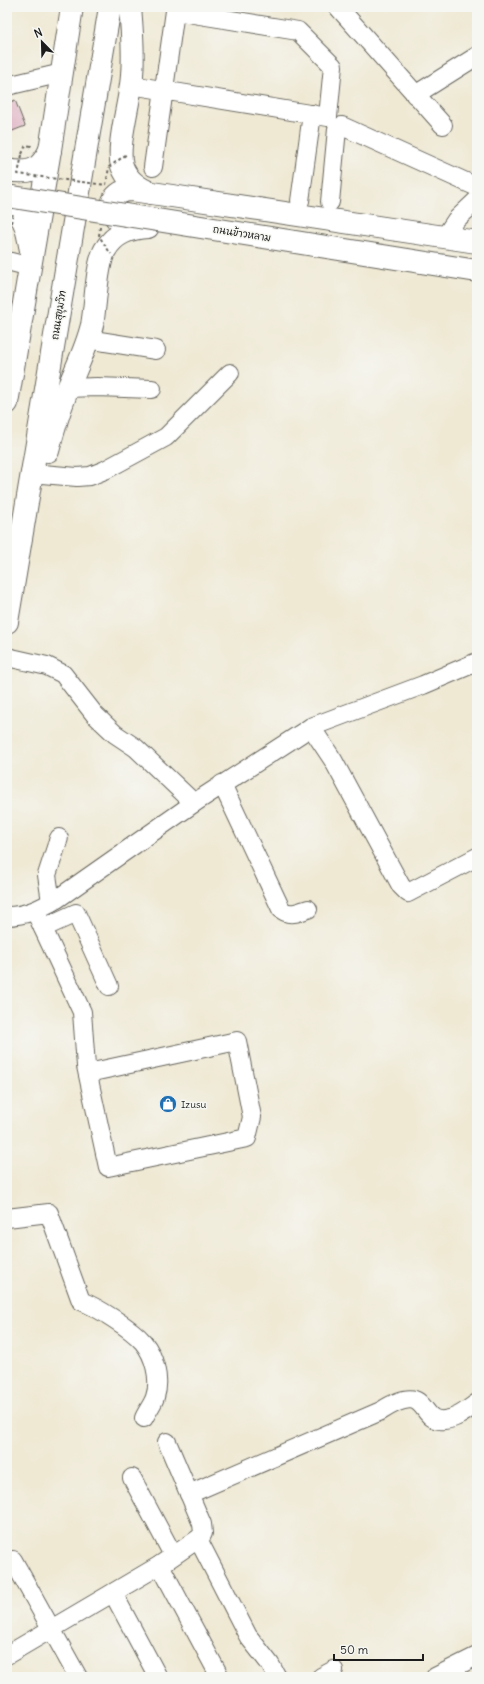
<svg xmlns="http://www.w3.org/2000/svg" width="484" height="1684" viewBox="0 0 484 1684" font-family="Delius,'Playpen Sans Thai',sans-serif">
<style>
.building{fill:#dba9bd}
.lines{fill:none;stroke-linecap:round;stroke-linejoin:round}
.minor-casing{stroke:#66645c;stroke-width:20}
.major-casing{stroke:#66645c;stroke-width:24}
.highway-casing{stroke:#66645c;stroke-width:24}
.path{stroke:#66645c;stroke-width:2;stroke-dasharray:3 3;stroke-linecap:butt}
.minor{stroke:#fff;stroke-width:18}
.major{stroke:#fff;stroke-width:22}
.highway{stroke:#fff;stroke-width:22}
.major-bridge-casing{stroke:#66645c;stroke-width:24;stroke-linecap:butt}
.path-bridge{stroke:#66645c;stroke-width:2;stroke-dasharray:3 3;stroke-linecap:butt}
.major-bridge{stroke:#fff;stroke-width:22}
.labels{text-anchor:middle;stroke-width:3;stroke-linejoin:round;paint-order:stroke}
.street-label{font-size:10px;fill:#1c1c1c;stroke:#f6f6f2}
.poi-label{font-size:10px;fill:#1c1c1c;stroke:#f6f6f2;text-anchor:start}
</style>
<rect width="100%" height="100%" fill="#f6f6f2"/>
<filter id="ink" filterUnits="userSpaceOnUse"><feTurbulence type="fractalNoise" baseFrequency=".025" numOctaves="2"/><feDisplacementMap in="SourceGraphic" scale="8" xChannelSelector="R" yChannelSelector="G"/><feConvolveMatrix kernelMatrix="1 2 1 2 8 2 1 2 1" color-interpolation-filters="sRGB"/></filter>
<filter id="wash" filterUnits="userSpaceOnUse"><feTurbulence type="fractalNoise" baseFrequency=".012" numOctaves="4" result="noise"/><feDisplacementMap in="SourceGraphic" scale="16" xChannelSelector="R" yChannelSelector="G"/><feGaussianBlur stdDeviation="0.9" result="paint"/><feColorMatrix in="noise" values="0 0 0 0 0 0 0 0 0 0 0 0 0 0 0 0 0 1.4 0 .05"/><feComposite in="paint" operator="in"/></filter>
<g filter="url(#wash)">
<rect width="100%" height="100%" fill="#efe9d4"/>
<g id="blocks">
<path class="building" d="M15 100 25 126 7 133V104Z"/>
</g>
</g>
<g filter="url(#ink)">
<use href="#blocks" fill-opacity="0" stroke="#66645c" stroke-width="1"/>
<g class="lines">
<defs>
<g id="minor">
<path d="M338 7 443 125"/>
<path d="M131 85 328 117 333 66 298 31 175 11 153 167"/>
<path d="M7 86 62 73"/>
<path d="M415 95 477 56"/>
<path d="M300 201 312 114"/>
<path d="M330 202 337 129 342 126 477 187"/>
<path d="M444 238 456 220 477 200"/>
<path d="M7 261 31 267"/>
<path d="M87 339 156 350"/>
<path d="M68 388 97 387 152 389"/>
<path d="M42 474 77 477 90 476 105 470 166 437 230 373"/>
<path d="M7 657 47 666 63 674 95 715 115 734 136 748 194 803"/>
<path d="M311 727 333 760 401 886 408 893 477 857"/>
<path d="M222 784 281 909C289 917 298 912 308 909"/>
<path d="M51 902 47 875 59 838"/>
<path d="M35 911 82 1012 86 1066 108 1167 247 1138 252 1117 237 1041 88 1073"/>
<path d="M7 916C26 916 41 908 57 899L194 803 311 727 423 685 477 662"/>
<path d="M43 928 76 913 109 986"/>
<path d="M7 1218 49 1213 81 1301C97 1307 132 1329 143 1342 154 1355 161 1379 155 1397 153 1404 147 1411 144 1418"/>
<path d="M132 1478 173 1555"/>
<path d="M189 1494 381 1411C431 1379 417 1423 444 1420 457 1419 467 1410 477 1403"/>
<path d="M198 1539 248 1636 270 1664 277 1677"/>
<path d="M13 1560 78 1677"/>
<path d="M160 1565 220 1677"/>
<path d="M113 1593 158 1677"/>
<path d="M7 1655 160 1565 201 1537 203 1533 202 1524 167 1442"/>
<path d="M321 1677 334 1670"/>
<path d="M435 1677 477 1656"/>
</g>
<g id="major">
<path d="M7 170C30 174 39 171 50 150"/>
<path d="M7 209C27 212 27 234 31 250"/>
<path d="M7 403 50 150"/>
<path d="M48 451C53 432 58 414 65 396 74 372 86 350 92 325 96 305 96 266 105 250 115 233 130 228 148 227"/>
<path d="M7 622 110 7"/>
</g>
<g id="highway">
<path d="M130 7C132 29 134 52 132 75 131 99 116 145 122 166 127 180 138 188 151 193"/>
<path d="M50 150 72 7"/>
<path d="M126 224C104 217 109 190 132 190L477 242"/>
</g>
</defs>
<use href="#minor" class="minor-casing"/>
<use href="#major" class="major-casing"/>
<use href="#highway" class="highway-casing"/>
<path class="path" d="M22 154 26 145 31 146 30 149"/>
<use href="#minor" class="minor"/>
<use href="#major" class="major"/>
<use href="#highway" class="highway"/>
<defs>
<path id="major-bridge" d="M7 196 477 271"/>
</defs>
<use href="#major-bridge" class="major-bridge-casing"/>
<g class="path-bridge">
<path d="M22 155 18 174 106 185 109 167 127 154"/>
<path d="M11 223 13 213"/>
<path d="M100 227 99 236 111 254"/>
</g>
<use href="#major-bridge" class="major-bridge"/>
</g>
</g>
<defs>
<symbol id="shop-disc" viewBox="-11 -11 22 22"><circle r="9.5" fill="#1f6fb2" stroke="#f6f6f2"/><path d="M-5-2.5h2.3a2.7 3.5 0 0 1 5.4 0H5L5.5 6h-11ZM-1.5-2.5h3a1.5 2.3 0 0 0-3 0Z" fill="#fff"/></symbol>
</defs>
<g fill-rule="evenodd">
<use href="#shop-disc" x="158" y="1094" width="20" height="20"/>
</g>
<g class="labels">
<g class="street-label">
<text transform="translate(242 233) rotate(9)" y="4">ถนนข้าวหลาม</text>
<text transform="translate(58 315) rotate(-81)" y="4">ถนนสุขุมวิท</text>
</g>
<g class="poi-label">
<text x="181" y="1108">Izusu</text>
</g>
</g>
<rect width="484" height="1684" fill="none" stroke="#f6f6f2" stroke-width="24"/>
<g transform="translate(42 42) rotate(337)" stroke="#f6f6f2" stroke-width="3" paint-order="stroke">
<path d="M0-3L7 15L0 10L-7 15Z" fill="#1c1c1c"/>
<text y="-6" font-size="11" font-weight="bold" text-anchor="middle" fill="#1c1c1c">N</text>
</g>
<path d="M334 1654v6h89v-6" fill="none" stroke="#1c1c1c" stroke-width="2"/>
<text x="340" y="1654" font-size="12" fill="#1c1c1c" stroke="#f6f6f2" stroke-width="3" paint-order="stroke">50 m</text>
</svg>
